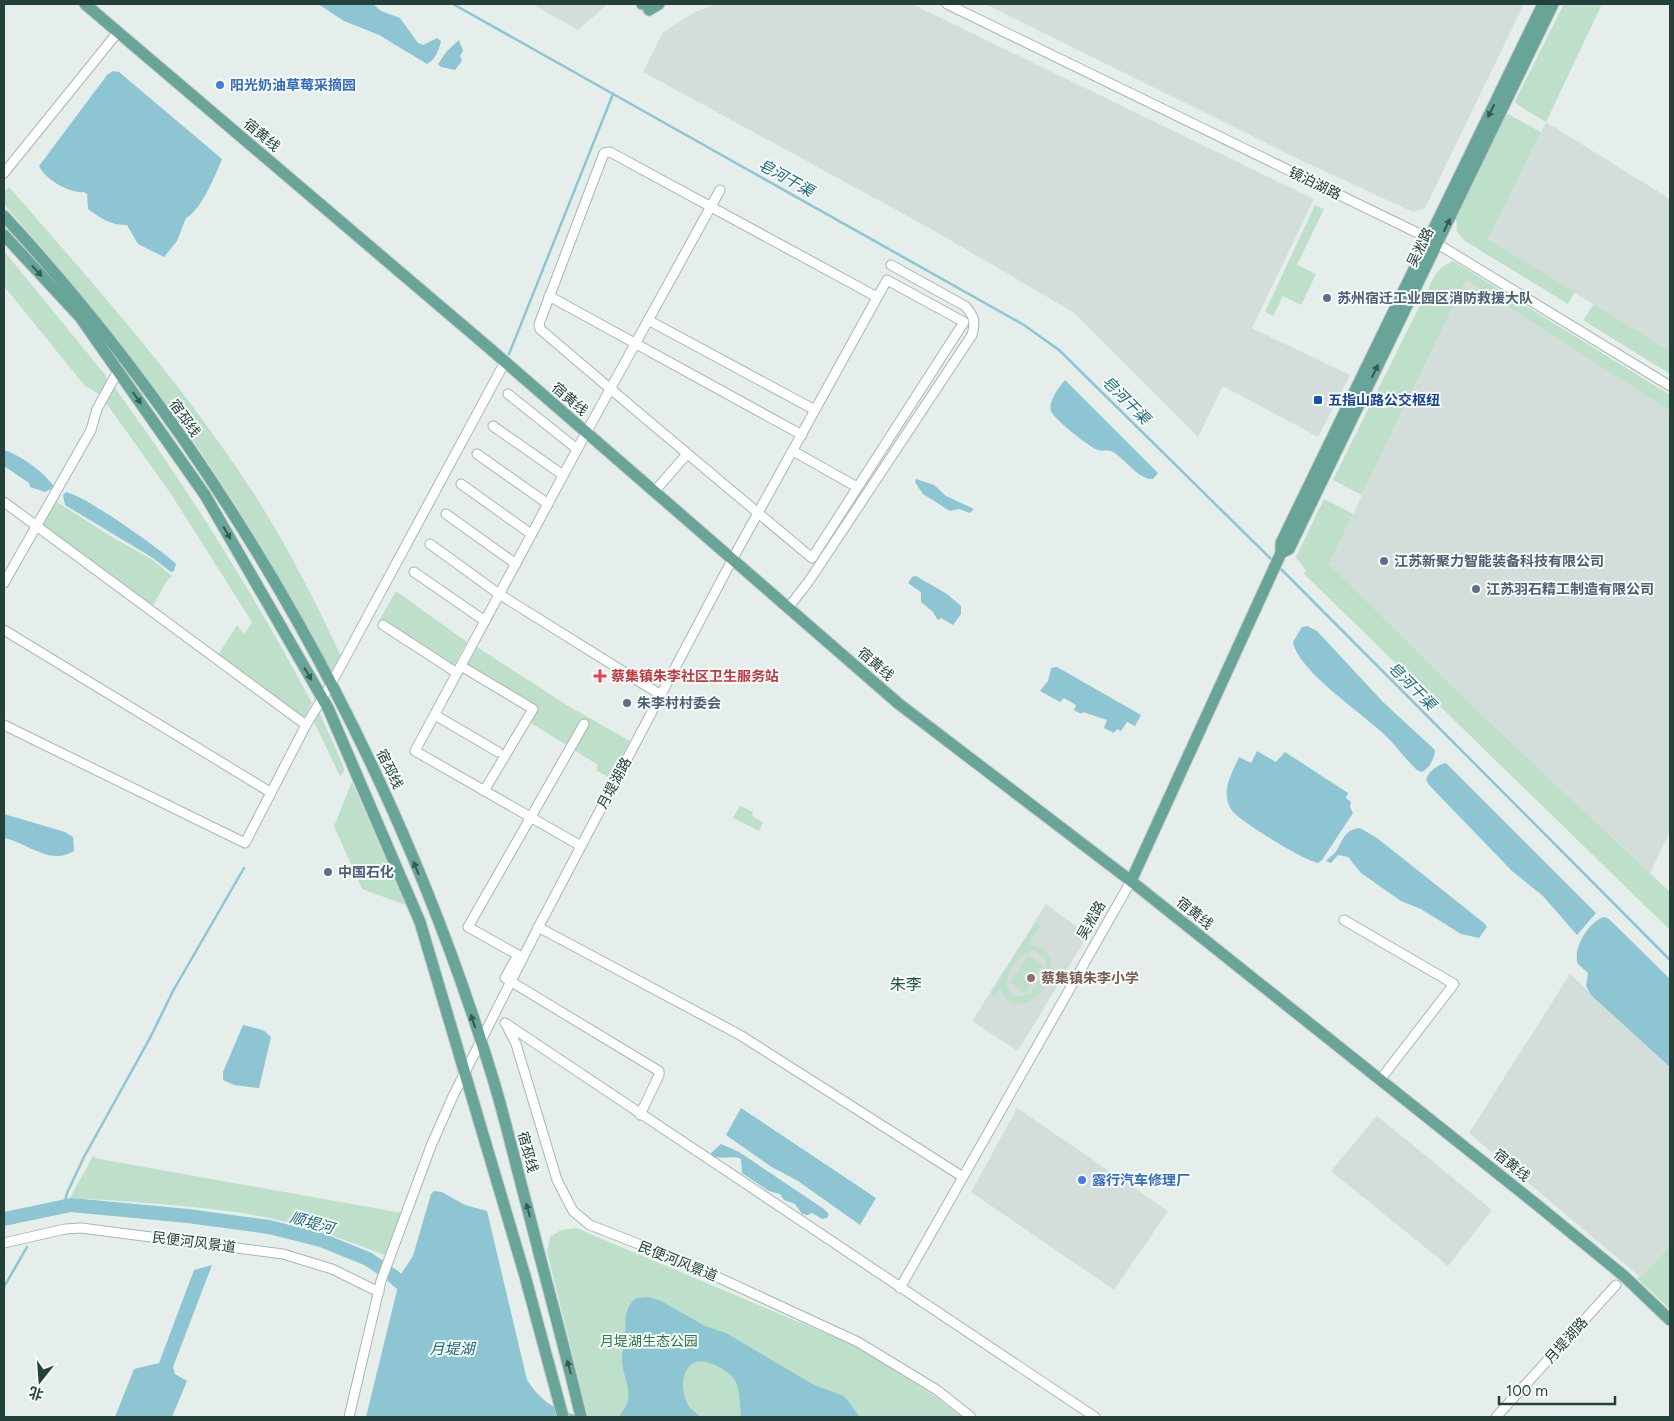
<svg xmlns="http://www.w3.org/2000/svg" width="1674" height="1421" viewBox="0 0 1674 1421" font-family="Figtree,'Noto Sans SC',sans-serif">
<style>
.built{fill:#d3deda}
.green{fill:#bedfc9;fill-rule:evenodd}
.water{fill:#8dc5d3}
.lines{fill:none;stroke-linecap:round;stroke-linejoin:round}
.stream{stroke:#8dc5d3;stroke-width:2.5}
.river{stroke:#8dc5d3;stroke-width:14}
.minor-casing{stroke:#a7b7b2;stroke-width:11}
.major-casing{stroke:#c1cac8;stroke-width:13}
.minor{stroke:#fff;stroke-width:9}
.major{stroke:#69a498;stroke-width:11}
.oneway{fill:#345a52}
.shop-dot{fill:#3f7fe0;stroke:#f6faf8;stroke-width:2}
.service-dot{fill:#5c6f8a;stroke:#f6faf8;stroke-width:2}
.transit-dot{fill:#1a4fb4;stroke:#f6faf8;stroke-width:2}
.health-dot{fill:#e0444e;stroke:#f6faf8;stroke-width:2}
.education-dot{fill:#8d6e63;stroke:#f6faf8;stroke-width:2}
.labels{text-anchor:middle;stroke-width:4;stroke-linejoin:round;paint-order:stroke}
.shop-label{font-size:14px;font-weight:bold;fill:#366cbe;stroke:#f6faf8;text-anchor:start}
.street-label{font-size:14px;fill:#23413a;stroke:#f6faf8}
.service-label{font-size:14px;font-weight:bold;fill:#4e5e75;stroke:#f6faf8;text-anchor:start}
.transit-label{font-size:14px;font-weight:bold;fill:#164399;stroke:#f6faf8;text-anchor:start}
.health-label{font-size:14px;font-weight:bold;fill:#be3a42;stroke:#f6faf8;text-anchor:start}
.education-label{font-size:14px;font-weight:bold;fill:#785e54;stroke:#f6faf8;text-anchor:start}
.park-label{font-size:14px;fill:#2d784e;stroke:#f6faf8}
.water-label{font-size:15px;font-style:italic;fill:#1c697e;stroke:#f6faf8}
.quarter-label{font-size:16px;fill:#1f5449;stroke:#f6faf8}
</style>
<rect width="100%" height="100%" fill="#e5eeeb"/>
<g class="built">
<path d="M532 4H608L578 30Z"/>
<path d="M716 4H912L1314 199 1252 328 1350 375 1318 437 1223 386 1198 437 1073 312 931 229 643 72 663 32 695 12Z"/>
<path d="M985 4H1524L1425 208 1413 212 1296 158Z"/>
<path d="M1546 122 1670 199V351L1488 239Z"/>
<path d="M1466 280 1670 411V831L1650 873 1466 700 1329 564Z"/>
<path d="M1046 904 1088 935 1018 1051 972 1021Z"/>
<path d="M1570 974 1670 1067V1246L1644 1274 1639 1276 1469 1133Z"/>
<path d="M1017 1108 1168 1211 1114 1290 971 1192Z"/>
<path d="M1377 1116 1492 1210 1448 1266 1331 1171Z"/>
</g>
<g class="green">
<path d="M1564 4H1602L1546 122 1518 105 1515 101Z"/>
<path d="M1508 114 1541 132 1488 239 1575 292 1568 304 1465 241 1457 232 1456 217 1505 117Z"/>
<path d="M9 187C97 288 187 388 259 502 290 551 316 603 341 656L331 672C289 590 241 510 189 435 132 354 68 278 4 204V192Z"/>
<path d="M1315 205 1324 209 1297 265 1316 274 1301 305 1283 296 1273 316 1265 312Z"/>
<path d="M4 251 106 376 107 382 99 394 85 386 4 286Z"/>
<path d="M1453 261 1670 395V411L1466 280 1362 495 1333 480 1435 275 1442 267Z"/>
<path d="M1594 304 1670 351V374L1583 320Z"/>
<path d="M113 385C187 487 253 593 312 703L303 720 217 657 237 625 244 634 252 622 171 494 104 400Z"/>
<path d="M1324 499 1353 514 1329 564 1466 700 1670 892V930L1304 574 1306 571 1296 557Z"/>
<path d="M54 500 107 534 153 560 172 576 168 579 151 609 40 524Z"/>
<path d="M396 591 467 642 454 666 380 619Z"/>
<path d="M477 647 568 706 630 741 610 778 596 770 598 765 528 721 535 708 466 665Z"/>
<path d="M319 712 343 765 344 771 340 776 315 724 314 721Z"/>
<path d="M352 782 406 905 362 889 334 826Z"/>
<path d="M740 806 753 812 752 816 763 822 759 831 733 818Z"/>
<path d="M1036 922 1041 925 1028 945 1044 948C1070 974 1018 1031 1000 989L995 996 991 993ZM1033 950 1046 959V969L1030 994 1016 997 1007 988C1004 975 1020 952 1033 950Z"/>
<path d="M1028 955 1043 965 1025 993 1010 983Z"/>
<path d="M93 1156 99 1159 402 1213 385 1255C339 1237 292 1221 243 1213 186 1205 127 1201 70 1198Z"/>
<path d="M576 1228 858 1347 936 1397 962 1417H588L547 1252 550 1237 561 1230Z"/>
<path d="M1670 1246V1309L1637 1278 1644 1274Z"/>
</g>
<g class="water">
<path d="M318 4H373L381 11 400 18 418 43 423 45 437 38 441 41C439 50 435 60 427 64L379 35 344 21Z"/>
<path d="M459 40 463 51 460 56 462 61 455 70 441 67 438 64 447 51Z"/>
<path d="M113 71 119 72 222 159C216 174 200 212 186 218L177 241 164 257 138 244 127 225C110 225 102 219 88 209L87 194 84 192C70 194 45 179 39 166L107 75Z"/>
<path d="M1065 380 1158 473 1153 479C1139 480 1125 459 1113 452 1108 449 1103 452 1098 450 1090 448 1053 418 1051 411 1048 402 1059 387 1065 380Z"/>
<path d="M4 450C22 456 41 470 53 485V488L45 492 30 487 29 483 4 466Z"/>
<path d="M916 479 934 485 946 496 974 509 970 513 959 509 950 511 923 494 915 482Z"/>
<path d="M66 492C84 495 162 550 176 564L174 571 171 572 153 558 65 505 63 495Z"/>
<path d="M916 576 947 594 961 606V614L953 625 941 618 938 620 932 611 921 602V592L908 583 912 577Z"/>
<path d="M1307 626 1317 631 1383 702 1435 750C1434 760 1430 767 1422 772L1417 770C1406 760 1399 749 1389 739 1366 715 1299 673 1293 642L1302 627Z"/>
<path d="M1057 667 1141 715 1135 726 1127 722 1121 731 1117 729 1114 733 1104 728 1107 720 1083 712 1081 714 1074 710 1076 705 1064 698 1060 702 1040 691 1048 681 1051 668Z"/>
<path d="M1257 751 1276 762 1285 752 1348 793 1346 798 1351 802 1350 807 1353 813 1322 860 1318 863C1302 860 1249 826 1235 814 1231 810 1227 803 1227 797 1225 784 1234 769 1239 757L1251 763Z"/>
<path d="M1446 763 1596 913 1577 935 1543 896 1512 871 1429 785 1426 780C1428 772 1438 764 1446 763Z"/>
<path d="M4 814 65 832 73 837 74 851C50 866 28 843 4 838Z"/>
<path d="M1360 828 1377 838 1484 923 1487 927 1479 938 1461 934 1421 909 1401 901 1361 873 1348 857 1338 855 1331 863 1326 861C1329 857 1335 854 1337 850 1343 839 1346 829 1360 828Z"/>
<path d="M1604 917 1609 919 1670 979V1067L1591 995 1586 986 1588 973 1578 964C1572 949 1589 921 1604 917Z"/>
<path d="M243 1025 263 1030 271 1037 259 1088 234 1085 223 1080V1072Z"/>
<path d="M741 1108 876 1198 860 1225 798 1181 770 1166 726 1135Z"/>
<path d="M721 1144 739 1152 824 1209 829 1214 827 1218 822 1219 812 1213 807 1215 802 1214 795 1204 784 1200 780 1194 769 1191 742 1173 741 1159C731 1155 722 1160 712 1156L711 1153Z"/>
<path d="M434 1191 442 1192 465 1205 487 1211 527 1380C543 1404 555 1409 582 1417H366L401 1274 413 1256 431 1194Z"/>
<path d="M212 1265 173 1367 175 1374 187 1381 172 1417H115L134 1369 159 1363 194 1270Z"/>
<path d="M648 1297 661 1301 705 1326 726 1333 814 1385 844 1396 860 1417H741C740 1406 740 1392 736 1382 732 1372 707 1358 696 1362 680 1368 681 1391 687 1403 689 1409 696 1412 700 1417H618C639 1396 622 1380 622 1358 622 1351 625 1345 625 1338 627 1322 622 1310 636 1298Z"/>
</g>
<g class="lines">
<g class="stream">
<path d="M453 4 1024 325 1059 350 1274 562"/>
<path d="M509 354 613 94"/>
<path d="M1278 566 1670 960"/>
<path d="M64 1206 67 1193 84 1157 150 1038 173 991 244 868"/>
<path d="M4 1287 27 1247"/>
</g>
<path class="river" d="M4 1219 71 1205 188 1216 269 1227 321 1240 368 1259 393 1276 412 1293"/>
<defs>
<g id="minor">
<path d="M947 4 1428 238 1670 386"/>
<path d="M4 173 118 32"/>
<path d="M549 296 802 435"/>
<path d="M648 320 815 410"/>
<path d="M508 394 577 449"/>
<path d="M493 426 563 475"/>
<path d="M793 451 857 487"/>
<path d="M477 454 548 504"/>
<path d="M461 484 531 534"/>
<path d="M654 492 687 454"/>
<path d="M4 502 306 725"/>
<path d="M446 514 516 564"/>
<path d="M430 544 499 594 661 695"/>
<path d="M414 572 485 621"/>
<path d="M4 583 91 430 97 409 118 371"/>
<path d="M788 608 809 581 972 335C976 321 974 316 965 306L891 265"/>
<path d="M383 625 457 673"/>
<path d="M4 630 270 792"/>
<path d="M461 666 533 709 484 791"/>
<path d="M435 715 498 752"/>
<path d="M584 724 468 927 518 955 505 978 659 1071V1075L640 1115"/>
<path d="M4 725 245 843 306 725 331 684 505 362"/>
<path d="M581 846 415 751 586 433 720 190"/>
<path d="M1344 920 1454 984 1380 1080"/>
<path d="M538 927 740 1035 963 1177"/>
<path d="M505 1023 1095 1417"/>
<path d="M506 1024 516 1044 557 1180 573 1211 590 1225 687 1263 858 1342 937 1390 971 1417"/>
<path d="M4 1243 65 1229 81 1228 283 1254 332 1269 379 1292"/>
<path d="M900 1288 1131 881"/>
<path d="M349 1417 381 1281 431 1146 453 1096 540 924 732 560C779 475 826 390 873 305L887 280 964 322 812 558C721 482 630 406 540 329L539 324 604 153 610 152 877 297"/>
<path d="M1496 1417 1616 1285"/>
</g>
<g id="major">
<path d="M85 4 488 347 899 704 1131 881 1536 1204 1624 1276 1670 1320"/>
<path d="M642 4H643"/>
<path d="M649 10 659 4"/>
<path d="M4 216C229 459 398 765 494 1082 507 1126 517 1170 529 1214 546 1281 565 1349 581 1417"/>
<path d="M4 235 80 317 205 495 328 708 420 922 525 1276 563 1417"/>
<path d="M1281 553 1289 549 1553 4"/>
<path d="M1131 881 1281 553V543L1543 4"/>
</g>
</defs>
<use href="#minor" class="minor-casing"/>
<use href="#major" class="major-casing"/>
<use href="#minor" class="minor"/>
<use href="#major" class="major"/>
</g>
<defs><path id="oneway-solid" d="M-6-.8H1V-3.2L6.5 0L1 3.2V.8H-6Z" transform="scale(1.25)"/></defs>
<g class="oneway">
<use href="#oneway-solid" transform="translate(1491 111) rotate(116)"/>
<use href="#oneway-solid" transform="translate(1447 225) rotate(-64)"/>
<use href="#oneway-solid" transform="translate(37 271) rotate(47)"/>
<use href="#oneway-solid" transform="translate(1375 371) rotate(-64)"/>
<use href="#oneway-solid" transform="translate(137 398) rotate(55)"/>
<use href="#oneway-solid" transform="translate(227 533) rotate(60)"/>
<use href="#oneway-solid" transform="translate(308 674) rotate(60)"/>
<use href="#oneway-solid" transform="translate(416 868) rotate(-112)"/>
<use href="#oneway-solid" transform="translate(473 1021) rotate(-109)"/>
<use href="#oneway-solid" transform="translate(528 1210) rotate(-105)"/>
<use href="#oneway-solid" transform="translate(569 1367) rotate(-105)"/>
</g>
<g class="shop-dot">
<circle cx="220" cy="85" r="5"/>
<circle cx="1082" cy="1180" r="5"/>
</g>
<g class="service-dot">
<circle cx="1327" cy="298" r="5"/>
<circle cx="1384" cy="561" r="5"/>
<circle cx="1476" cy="589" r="5"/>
<circle cx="627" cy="703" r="5"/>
<circle cx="328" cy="872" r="5"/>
</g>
<rect class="transit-dot" x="1313" y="395" width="10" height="10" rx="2.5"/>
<path class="health-dot" d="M597.5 668.5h5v5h5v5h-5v5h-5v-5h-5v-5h5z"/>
<circle class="education-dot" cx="1031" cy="978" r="5"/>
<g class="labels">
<g class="shop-label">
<text x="230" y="90">阳光奶油草莓采摘园</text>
<text x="1092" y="1185">露行汽车修理厂</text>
</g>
<g class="street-label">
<text transform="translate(262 135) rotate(40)" y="5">宿黄线</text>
<text transform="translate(1315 183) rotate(26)" y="5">镜泊湖路</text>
<text transform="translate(1420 247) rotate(-64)" y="5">吴淞路</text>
<text transform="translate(570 399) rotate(41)" y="5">宿黄线</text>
<text transform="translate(185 418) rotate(55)" y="5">宿邳线</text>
<text transform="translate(876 664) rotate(41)" y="5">宿黄线</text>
<text transform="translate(390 769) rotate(64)" y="5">宿邳线</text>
<text transform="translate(614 783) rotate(-62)" y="5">月堤湖路</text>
<text transform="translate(1195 913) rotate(39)" y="5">宿黄线</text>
<text transform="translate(1091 920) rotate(-60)" y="5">吴淞路</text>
<text transform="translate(528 1152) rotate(75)" y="5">宿邳线</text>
<text transform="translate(1512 1165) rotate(39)" y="5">宿黄线</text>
<text transform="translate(194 1242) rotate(7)" y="5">民便河风景道</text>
<text transform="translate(678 1261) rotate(22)" y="5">民便河风景道</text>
<text transform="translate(1566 1340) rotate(-48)" y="5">月堤湖路</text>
</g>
<g class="service-label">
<text x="1337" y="303">苏州宿迁工业园区消防救援大队</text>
<text x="1394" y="566">江苏新聚力智能装备科技有限公司</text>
<text x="1486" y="594">江苏羽石精工制造有限公司</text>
<text x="637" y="708">朱李村村委会</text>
<text x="338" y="877">中国石化</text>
</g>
<g class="transit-label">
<text x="1328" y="405">五指山路公交枢纽</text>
</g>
<g class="health-label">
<text x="611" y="681">蔡集镇朱李社区卫生服务站</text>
</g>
<g class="education-label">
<text x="1041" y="983">蔡集镇朱李小学</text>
</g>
<g class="park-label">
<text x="649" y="1346">月堤湖生态公园</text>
</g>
<g class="water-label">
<text transform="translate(786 178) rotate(29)" y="5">皂河干渠</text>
<text transform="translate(1126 400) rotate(45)" y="5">皂河干渠</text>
<text transform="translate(1412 686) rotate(45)" y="5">皂河干渠</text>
<text transform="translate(312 1223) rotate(16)" y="5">顺堤河</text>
<text x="452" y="1354">月堤湖</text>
</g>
<g class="quarter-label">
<text x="906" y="990">朱李</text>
</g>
</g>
<rect width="1674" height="1421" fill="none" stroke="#23413a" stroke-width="10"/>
<g transform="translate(40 1381) rotate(197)" stroke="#f6faf8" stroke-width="4" paint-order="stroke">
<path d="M0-4L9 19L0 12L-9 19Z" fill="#23413a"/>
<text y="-8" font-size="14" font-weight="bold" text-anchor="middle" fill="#23413a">北</text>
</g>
<path d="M1499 1396v8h116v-8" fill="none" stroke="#23413a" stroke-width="2.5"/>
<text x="1506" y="1396" font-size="15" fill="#23413a" stroke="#f6faf8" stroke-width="4" paint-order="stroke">100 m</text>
</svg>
